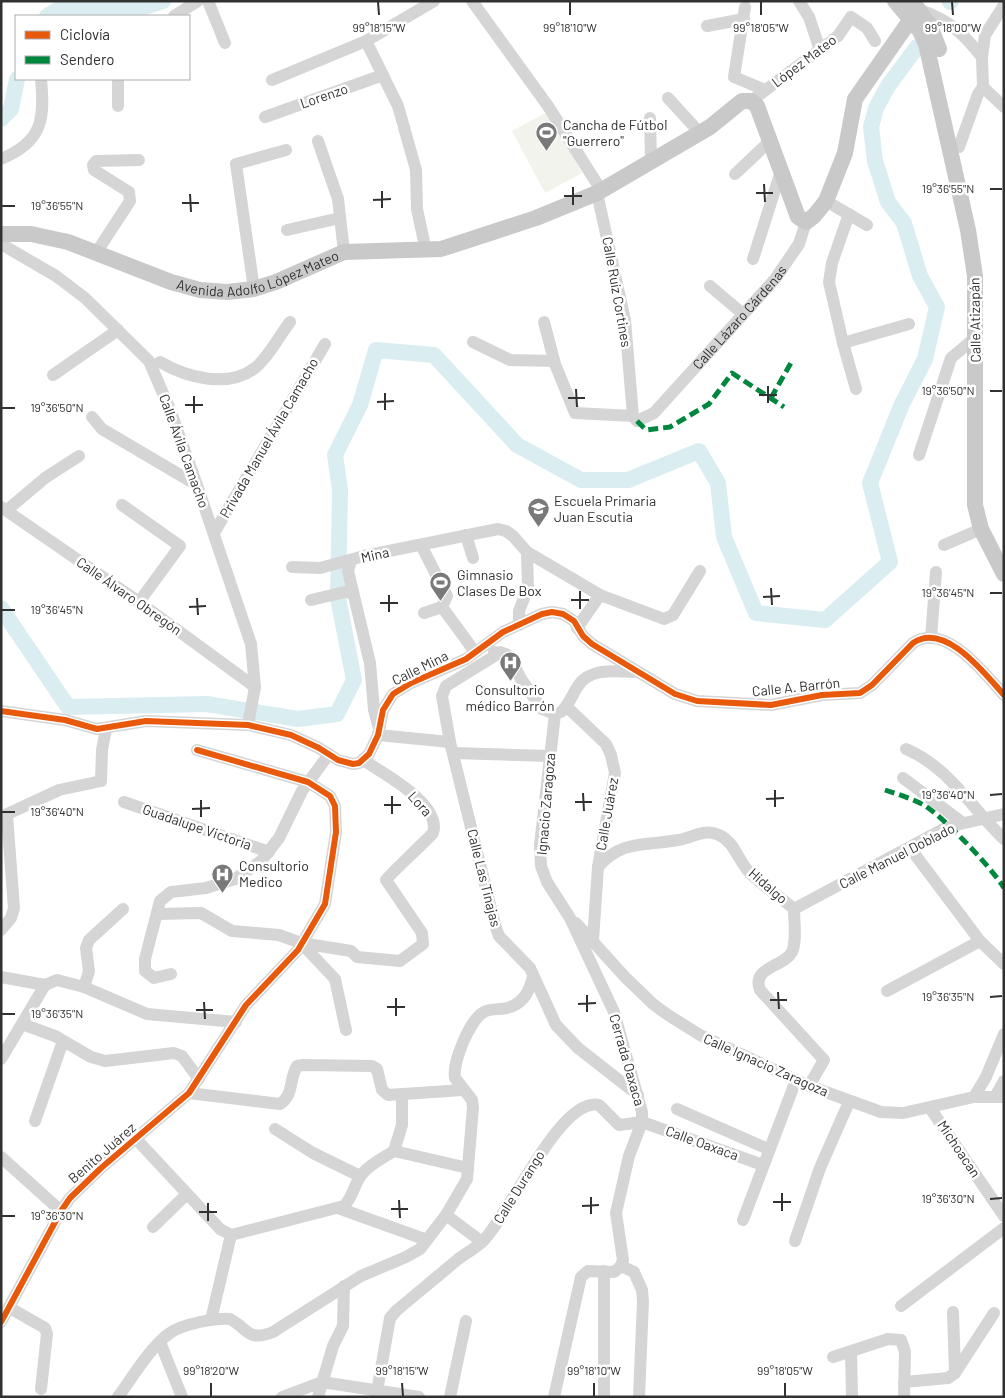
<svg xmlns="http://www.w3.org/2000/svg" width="1005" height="1398" viewBox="0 0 1005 1398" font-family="Barlow,sans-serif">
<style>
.park{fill:#f2f3ec}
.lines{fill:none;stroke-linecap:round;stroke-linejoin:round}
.river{stroke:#daedf0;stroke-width:16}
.minor{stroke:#d5d5d5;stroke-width:12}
.major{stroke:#c9c9c9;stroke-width:16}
.quiet{stroke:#00873e;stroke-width:5;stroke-dasharray:10 5;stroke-linecap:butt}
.cycleway-casing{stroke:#fff;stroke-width:9}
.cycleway{stroke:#e8590c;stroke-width:6}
.ticks{fill:none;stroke:#313131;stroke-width:2}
.labels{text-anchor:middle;stroke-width:5;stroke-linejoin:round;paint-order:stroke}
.street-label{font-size:14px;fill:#313131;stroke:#fff}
.poi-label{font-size:14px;fill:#313131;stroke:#fff;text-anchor:start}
.ticks-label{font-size:12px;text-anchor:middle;fill:#313131;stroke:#fff;stroke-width:5;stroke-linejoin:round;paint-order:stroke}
</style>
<rect width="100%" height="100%" fill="#fff"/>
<path class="park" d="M549 111 582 173 545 193 512 131Z"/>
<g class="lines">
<g class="river">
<path d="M950 2 951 1"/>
<path d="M47 16 57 10H134L163 1"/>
<path d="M1 119 11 109 17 79"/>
<path d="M1 608 68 707 207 704 298 719 337 714 354 680 338 598 340 490 335 455 360 405 376 350 434 355 517 445 581 480H628L699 451 718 483 724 537 756 613 825 620 890 562 870 483 902 404 925 359 937 307 920 276 904 223 888 202 875 161 871 127 876 108 888 86 917 47"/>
</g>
<g class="minor">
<path d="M208 1 225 43"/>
<path d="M472 1 548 106 601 190"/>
<path d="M799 1 809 17 820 50"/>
<path d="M745 7 734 77 765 90"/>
<path d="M920 10C950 21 962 32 982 57"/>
<path d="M174 16 198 1"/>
<path d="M707 26 744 19"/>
<path d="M366 41 398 106 416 170 417 209 426 251"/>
<path d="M272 80 366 41 434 1"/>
<path d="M983 87 982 57 985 35 1004 5"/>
<path d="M983 87 1004 107"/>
<path d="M668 98 700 133"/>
<path d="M751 101 838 36 851 17 867 28 875 41"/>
<path d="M118 106V79"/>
<path d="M265 117 383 75"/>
<path d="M650 118 651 161"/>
<path d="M318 141 338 199 344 252"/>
<path d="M959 147 978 94 983 87"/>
<path d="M1 159C42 142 45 120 41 79"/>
<path d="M735 174 770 141"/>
<path id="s1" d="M597 193 625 320 633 416 637 421 654 413 775 279 799 244 806 222"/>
<path d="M826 201 867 225"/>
<path d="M849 214 832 263 829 282 843 343 856 389"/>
<path d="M287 230 340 218"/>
<path d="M1 244 56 276 85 298 149 361 171 412 197 485 251 644 255 687 248 725"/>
<path d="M96 253 130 201 129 192 94 170 93 165 96 161 139 160"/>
<path d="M753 259 781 171"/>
<path d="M710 286 743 314"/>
<path d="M254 289 236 164 286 150"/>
<path d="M544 322 555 364 575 413 633 416"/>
<path d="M473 342 510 360 554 361"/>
<path d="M843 343 909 324"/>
<path d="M160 362C186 377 227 389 255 368 269 357 279 336 290 322"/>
<path d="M53 375 118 330"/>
<path d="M92 417 102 429 197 485"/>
<path d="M919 455 951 358 976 337"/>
<path d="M122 505 180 546 139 602"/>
<path d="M1 507 139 602 255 687"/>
<path d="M7 510 45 478 79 456"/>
<path d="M214 533 325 344"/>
<path d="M466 535 473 558"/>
<path d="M421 545 447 596 442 607"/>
<path d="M944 545 981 529"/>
<path d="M351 561 348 571 370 663 374 710 378 725"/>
<path d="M292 567 320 568 364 556 498 529 506 531 513 536 527 552 600 595 664 619 673 615 700 571"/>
<path d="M311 600 345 592 353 593"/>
<path d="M442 607 475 652"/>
<path d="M424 613 442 607"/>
<path d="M519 625V611L528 588 527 552"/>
<path d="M577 628 600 595"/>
<path d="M931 638 936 572"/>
<path d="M494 652 506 654 510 657 521 679 542 709 555 714"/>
<path d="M501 652 446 686 442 696 450 742 495 925 499 936 530 968 556 1025 578 1048 638 1095"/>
<path d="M567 707 606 744 611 755 615 773 598 867 593 940"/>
<path d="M1 711 65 720 97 729 146 721 248 725 291 735 319 748 338 760 353 764 359 763 369 754 378 735 383 710 393 694 411 683 466 659 503 632 542 614 552 612 563 614 574 621 583 636 592 644 675 694 697 701 771 705 822 695 860 693 872 685 913 643C945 621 985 674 1004 695"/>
<path d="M561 712C569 705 572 695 578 686 589 668 615 671 633 672"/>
<path d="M555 714 540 845 541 866 547 882 570 918 614 1012 642 1112V1122L629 1156 616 1213 623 1260 621 1266"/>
<path d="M378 735 450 742"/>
<path d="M906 749C949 767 972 809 1004 839"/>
<path d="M454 753 551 756"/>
<path d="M903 778 963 823"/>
<path d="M124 802 269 852"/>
<path d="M1 817 59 790 101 781 102 750 106 729"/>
<path d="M910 848 980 941 1004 964"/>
<path d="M598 867C622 839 647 846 678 840 692 838 704 828 719 835 735 842 738 861 750 873 763 886 780 897 794 909"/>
<path d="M794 909 947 827 1004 814"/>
<path d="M794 909C794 921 797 941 792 952 784 967 751 967 760 990L824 1060 809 1086"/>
<path d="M158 914 201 913 232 931 279 935 301 943 335 979 346 1030"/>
<path d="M576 923 625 977 653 1004 668 1015 700 1035 809 1086 881 1112 903 1113 974 1097H1004"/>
<path d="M1 930 11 918 14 908 7 815"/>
<path d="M301 943 351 951 357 957 400 961 423 944 422 933 386 880C388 876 427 840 433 833 442 804 384 774 363 760"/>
<path d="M171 974 154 978 145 971V959L160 901 171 892 206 888 235 879 261 861 279 838 302 791 329 754"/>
<path d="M1 977 45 985"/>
<path d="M84 987 147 1014 236 1022"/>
<path d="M887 991 980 941"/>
<path d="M22 1024 55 1036 91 1057 105 1061 174 1053 182 1056 199 1079"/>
<path d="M1 1059 45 985 57 980 84 987 89 971 86 948 89 940 123 909"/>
<path d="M189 1093 280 1104C294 1095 289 1079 297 1066L303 1065 372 1066 377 1069 382 1090 388 1095 463 1090"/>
<path d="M974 1097 986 1077 1004 1034"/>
<path d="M995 1097 1004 1081"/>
<path d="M930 1108 1004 1216"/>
<path d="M677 1109 768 1149"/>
<path d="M35 1121 63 1041"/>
<path d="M275 1129 313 1153 360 1176"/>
<path d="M137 1140 220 1229 231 1235 344 1206C353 1197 354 1184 362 1174 370 1164 383 1158 394 1151L468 1168"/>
<path d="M394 1151 402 1125V1094"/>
<path d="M1 1157 61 1211"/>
<path d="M338 1208 427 1240"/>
<path d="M446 1215 482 1242"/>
<path d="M743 1220 796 1080"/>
<path d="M153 1227 187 1194"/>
<path d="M795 1241 820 1168 849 1102"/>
<path d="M621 1266 634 1272 642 1290 643 1301 639 1397"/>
<path d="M901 1306 1004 1228"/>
<path d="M10 1308 45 1328 47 1334 41 1389"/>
<path d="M953 1312 955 1373"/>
<path d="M211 1320 231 1235"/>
<path d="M1 1322 61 1211 70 1198 101 1168 189 1093 246 1005 298 950 325 904 336 832 335 806 330 796 308 782 197 750"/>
<path d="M160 1342 182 1397"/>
<path d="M851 1353 852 1396"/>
<path d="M833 1357 888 1339 901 1340 905 1352 904 1397"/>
<path d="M904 1382 948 1378 955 1373 994 1313"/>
<path d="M118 1397C132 1378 151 1346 170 1333 182 1324 215 1318 230 1319 249 1329 247 1342 273 1332L361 1276 406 1257 420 1249 446 1215 467 1179 473 1107 472 1100 455 1078C452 1063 470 1019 484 1012 491 1008 500 1010 507 1008 523 1004 530 991 533 976"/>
<path d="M282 1397 322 1382 419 1397"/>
<path d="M318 1397 333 1346 343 1326 344 1286"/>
<path d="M376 1397 390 1318 396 1311C416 1294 437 1277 457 1260 465 1254 474 1249 482 1242 508 1218 560 1096 599 1105L619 1125 642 1122 763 1165"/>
<path d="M450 1397 466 1321"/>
<path d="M554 1397 581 1277 588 1271 614 1272 621 1266"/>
<path d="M604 1397V1271"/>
</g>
<g class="major">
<path d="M895 1 920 31 926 44 968 230 975 276V505L981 529 1004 574"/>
<path d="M912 1 930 26 939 49"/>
<path id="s2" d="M1 234H31L68 242 171 282 200 290 227 292 254 289 276 282 344 252 441 249 536 218 597 193 710 127 742 101H751L757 106 798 217 806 222 814 216 826 201 845 153 855 99 911 19"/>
</g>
<g class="quiet">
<path d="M771 398 792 361"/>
<path d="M637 421 646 430 670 427 709 404 732 373 784 407"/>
<path d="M885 790C897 794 910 798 922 804 941 814 993 869 1004 888"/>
</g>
<defs>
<g id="cycleway">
<path d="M1 711 65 720 97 729 146 721 248 725 291 735 319 748 338 760 353 764 359 763 369 754 378 735 383 710 393 694 411 683 466 659 503 632 542 614 552 612 563 614 574 621 583 636 592 644 675 694 697 701 771 705 822 695 860 693 872 685 913 643C945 621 985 674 1004 695"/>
<path d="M1 1322 61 1211 70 1198 101 1168 189 1093 246 1005 298 950 325 904 336 832 335 806 330 796 308 782 197 750"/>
</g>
</defs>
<use href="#cycleway" class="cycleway-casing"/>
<use href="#cycleway" class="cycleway"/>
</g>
<path class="ticks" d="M378 2 379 15M570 2V15M761 2V15M952 2 953 15M764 184 765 202M573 187V205M990 189H1002M382 191V208M756 193H773M190 194 191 212M564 196H582M373 200 391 199M182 203H199M2 206H15M768 386V403M576 389 577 407M990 391H1002M385 393V410M759 395H777M194 396V413M568 398H585M377 402 394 401M185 405H203M2 408H15M771 588 772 605M580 591V609M990 593H1002M389 595V612M763 597 780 596M197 598 198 615M571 600H589M380 603H398M189 607 206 606M2 610H15M775 790V807M583 793 584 811M990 795 1002 794M392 796V814M766 799 784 798M201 800V817M575 802H592M384 805H401M192 809 210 808M2 812H15M778 992 779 1009M587 995V1012M990 997 1002 996M396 998V1016M770 1000H787M204 1002 205 1019M578 1004 596 1003M387 1007H405M196 1010H213M2 1014H15M782 1193V1211M591 1197V1214M990 1199 1002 1198M399 1200 400 1218M773 1202H791M208 1203V1221M582 1206 599 1205M391 1209H408M199 1212H217M2 1216H15M211 1383V1396M402 1383 403 1396M594 1383V1396M785 1383V1396"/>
<defs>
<symbol id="stadium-pin" viewBox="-11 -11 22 30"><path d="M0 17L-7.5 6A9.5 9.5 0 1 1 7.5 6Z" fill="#797979" stroke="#fff"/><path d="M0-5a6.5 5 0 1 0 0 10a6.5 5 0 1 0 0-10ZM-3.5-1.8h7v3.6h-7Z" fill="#fff"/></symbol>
<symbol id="school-pin" viewBox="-11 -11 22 30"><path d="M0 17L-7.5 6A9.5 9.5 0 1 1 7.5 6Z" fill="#797979" stroke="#fff"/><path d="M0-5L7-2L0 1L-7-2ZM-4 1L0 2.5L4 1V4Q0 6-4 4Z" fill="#fff"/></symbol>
<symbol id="hospital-pin" viewBox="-11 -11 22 30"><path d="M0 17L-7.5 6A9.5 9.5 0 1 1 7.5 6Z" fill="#797979" stroke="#fff"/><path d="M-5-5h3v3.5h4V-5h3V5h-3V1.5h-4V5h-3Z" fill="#fff"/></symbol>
</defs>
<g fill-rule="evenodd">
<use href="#stadium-pin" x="534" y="120" width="25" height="34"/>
<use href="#school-pin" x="526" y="496" width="25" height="34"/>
<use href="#stadium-pin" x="428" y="570" width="25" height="34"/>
<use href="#hospital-pin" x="498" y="650" width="25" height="34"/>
<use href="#hospital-pin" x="210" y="862" width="25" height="34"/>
</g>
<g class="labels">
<g class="street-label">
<text transform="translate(804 61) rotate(-37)" y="5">López Mateo</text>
<text transform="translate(324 96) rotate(-19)" y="5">Lorenzo</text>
<text dy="5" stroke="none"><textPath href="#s2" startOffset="269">Avenida Adolfo López Mateo</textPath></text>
<text transform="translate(617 292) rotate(80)" y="5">Calle Ruíz Cortines</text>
<text dy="5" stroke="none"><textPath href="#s1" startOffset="380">Calle Lázaro Cárdenas</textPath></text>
<text transform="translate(975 320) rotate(-91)" y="5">Calle Atizapán</text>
<text transform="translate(269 438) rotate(-60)" y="5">Privada Manuel Ávila Camacho</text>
<text transform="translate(184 451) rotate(70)" y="5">Calle Ávila Camacho</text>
<text transform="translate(375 555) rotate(-13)" y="5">Mina</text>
<text transform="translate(129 596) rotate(35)" y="5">Calle Álvaro Obregón</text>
<text transform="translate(420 668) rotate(-26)" y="5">Calle Mina</text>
<text transform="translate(796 687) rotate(-6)" y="5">Calle A. Barrón</text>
<text transform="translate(420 804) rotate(48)" y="5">Lora</text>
<text transform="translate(546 804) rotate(-85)" y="5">Ignacio Zaragoza</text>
<text transform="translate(607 814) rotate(-80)" y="5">Calle Juárez</text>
<text transform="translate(197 827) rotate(19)" y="5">Guadalupe Victoria</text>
<text transform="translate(897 856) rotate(-27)" y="5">Calle Manuel Doblado</text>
<text transform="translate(484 878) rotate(76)" y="5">Calle Las Tinajas</text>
<text transform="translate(768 886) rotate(41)" y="5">Hidalgo</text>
<text transform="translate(627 1060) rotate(74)" y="5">Cerrada Oaxaca</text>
<text transform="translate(766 1065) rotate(24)" y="5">Calle Ignacio Zaragoza</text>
<text transform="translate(702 1143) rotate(20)" y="5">Calle Oaxaca</text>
<text transform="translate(959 1149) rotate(56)" y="5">Michoacan</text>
<text transform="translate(102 1153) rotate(-41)" y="5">Benito Juárez</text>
<text transform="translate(519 1187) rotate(-58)" y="5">Calle Durango</text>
</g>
<g class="poi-label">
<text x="563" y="130">Cancha de Fútbol<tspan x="563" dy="16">"Guerrero"</tspan></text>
<text x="554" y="506">Escuela Primaria<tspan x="554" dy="16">Juan Escutia</tspan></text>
<text x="457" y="580">Gimnasio<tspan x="457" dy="16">Clases De Box</tspan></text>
<text x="510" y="695" text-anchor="middle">Consultorio<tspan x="510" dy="16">médico Barrón</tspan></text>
<text x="239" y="871">Consultorio<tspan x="239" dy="16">Medico</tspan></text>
</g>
</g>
<g class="ticks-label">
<text x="379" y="32">99°18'15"W</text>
<text x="570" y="32">99°18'10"W</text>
<text x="761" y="32">99°18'05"W</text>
<text x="953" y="32">99°18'00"W</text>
<text x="948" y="193">19°36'55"N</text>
<text x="57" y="210">19°36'55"N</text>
<text x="948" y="395">19°36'50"N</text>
<text x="57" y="412">19°36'50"N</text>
<text x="948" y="597">19°36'45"N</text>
<text x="57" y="614">19°36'45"N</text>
<text x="948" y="799">19°36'40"N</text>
<text x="57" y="816">19°36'40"N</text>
<text x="948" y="1001">19°36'35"N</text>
<text x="57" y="1018">19°36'35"N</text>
<text x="948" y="1203">19°36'30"N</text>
<text x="57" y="1220">19°36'30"N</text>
<text x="211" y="1375">99°18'20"W</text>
<text x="402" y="1375">99°18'15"W</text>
<text x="594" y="1375">99°18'10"W</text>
<text x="785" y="1375">99°18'05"W</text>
</g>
<rect width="1005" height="1398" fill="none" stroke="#313131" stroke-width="5"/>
<rect x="15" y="15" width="175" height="65" fill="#ffffff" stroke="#adadad"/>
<rect x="25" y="31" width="25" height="8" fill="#e8590c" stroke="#adadad"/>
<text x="60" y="40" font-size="15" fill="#313131">Ciclovía</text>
<rect x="25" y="56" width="25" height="8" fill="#00873e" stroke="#adadad"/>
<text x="60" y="65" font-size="15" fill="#313131">Sendero</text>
</svg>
